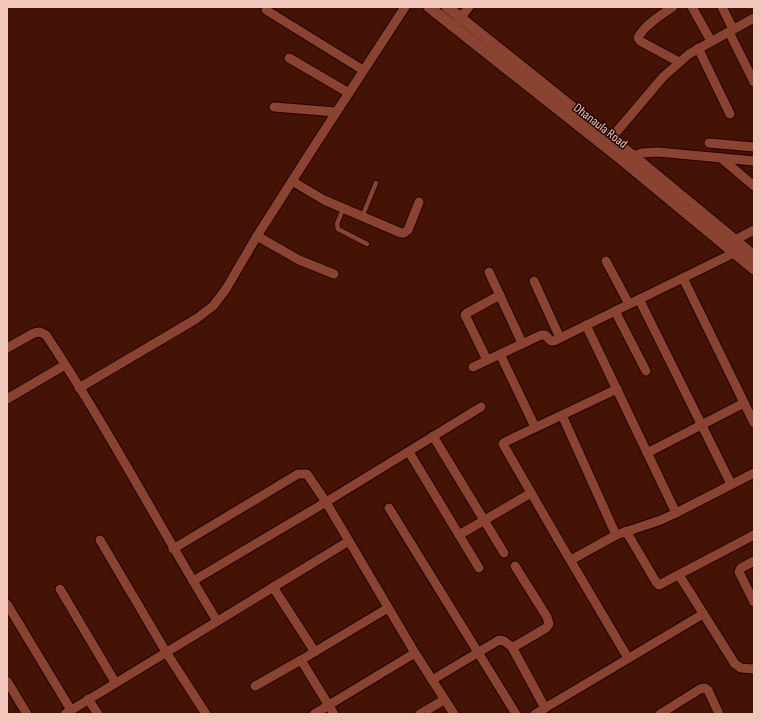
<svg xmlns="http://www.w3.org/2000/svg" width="761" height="721" viewBox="0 0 761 721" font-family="'Sofia Sans Condensed',sans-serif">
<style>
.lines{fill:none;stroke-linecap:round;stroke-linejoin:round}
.service-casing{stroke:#230300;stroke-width:6}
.minor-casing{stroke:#230300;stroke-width:11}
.tertiary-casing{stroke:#230300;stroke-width:13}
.service{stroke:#894330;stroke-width:4.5}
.minor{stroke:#894330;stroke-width:9}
.tertiary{stroke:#894330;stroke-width:11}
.labels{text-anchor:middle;stroke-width:3;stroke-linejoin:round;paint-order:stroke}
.street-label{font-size:13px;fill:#f1c7bc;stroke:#200501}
</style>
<rect width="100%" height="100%" fill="#441305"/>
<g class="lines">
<defs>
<g id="service">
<path d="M343 209 337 224 338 229 367 244"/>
<path d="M362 217 376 183"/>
</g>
<g id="minor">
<path d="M673 7C662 14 643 26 638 38L640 41 679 62"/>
<path d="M692 7 711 41"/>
<path d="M722 7 733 29"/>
<path d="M266 10 363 70"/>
<path d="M457 22 469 7"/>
<path d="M729 32 754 82"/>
<path d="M698 48 730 114"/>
<path d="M289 58 349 93"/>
<path d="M274 107 336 112"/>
<path d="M607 143 663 77 689 54 754 18"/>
<path d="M709 143 754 147"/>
<path d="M633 156 642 153 658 152 754 161"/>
<path d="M721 158 754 186"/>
<path d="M292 181 324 200 401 233H404L408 230 419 202"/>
<path d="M257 236 299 260 334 274"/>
<path d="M735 240 754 230"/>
<path d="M606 261 629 304"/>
<path d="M489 272 522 343"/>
<path d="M683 278 754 423"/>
<path d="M534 281 560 338"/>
<path d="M639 299 731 484"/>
<path d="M615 311 646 371"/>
<path d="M586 325 676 513"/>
<path d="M7 348 34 333 40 332 46 335C108 428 159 526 217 621"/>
<path d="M500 354 535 427"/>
<path d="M487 360 465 315 467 313 500 295"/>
<path d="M473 367 541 335H545L551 341H554L740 250"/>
<path d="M79 388 196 319 213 306 226 289 257 236 315 145 405 7"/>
<path d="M617 389 505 442 503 444 556 536 628 658"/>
<path d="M7 399 65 365"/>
<path d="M562 415 616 535"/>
<path d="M433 436 504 553"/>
<path d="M409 452 479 568"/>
<path d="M647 453 744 403"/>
<path d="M389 508 516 714"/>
<path d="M626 531 656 582 659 585 754 535"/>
<path d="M459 535 531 493"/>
<path d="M100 540 166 652 206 714"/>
<path d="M173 549 298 474H307L326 502 415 653 454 714"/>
<path d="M571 560 616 535 661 520 676 513 754 473"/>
<path d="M754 561 741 568 739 572 754 602"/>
<path d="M679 575 735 664 741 668 754 669"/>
<path d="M193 581 326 502 481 407"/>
<path d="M273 587 315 652"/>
<path d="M60 589 115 682"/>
<path d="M7 604 71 710"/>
<path d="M512 647 545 708"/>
<path d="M301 660 334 714"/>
<path d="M432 680 499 640 504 641 512 647 517 645 546 628 549 624 547 617 515 566"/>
<path d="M7 681 27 714"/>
<path d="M255 686 301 660 388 608"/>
<path d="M88 699 98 714"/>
<path d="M65 714 349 541"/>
<path d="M314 714 415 653"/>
<path d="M420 714 444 700"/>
<path d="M535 714 703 614"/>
<path d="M660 714 700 689 705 688 708 690 719 714"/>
</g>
<g id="tertiary">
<path d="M429 7 621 159 754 269"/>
<path d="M447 7 633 156 754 256"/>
</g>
</defs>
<use href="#service" class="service-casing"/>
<use href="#minor" class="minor-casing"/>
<use href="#tertiary" class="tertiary-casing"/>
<use href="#service" class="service"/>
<use href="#minor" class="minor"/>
<use href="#tertiary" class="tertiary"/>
</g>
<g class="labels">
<g class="street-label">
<text transform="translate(601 125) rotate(38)" y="5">Dhanaula Road</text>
</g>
</g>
<rect width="761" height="721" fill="none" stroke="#f1c7bc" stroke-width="16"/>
</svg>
